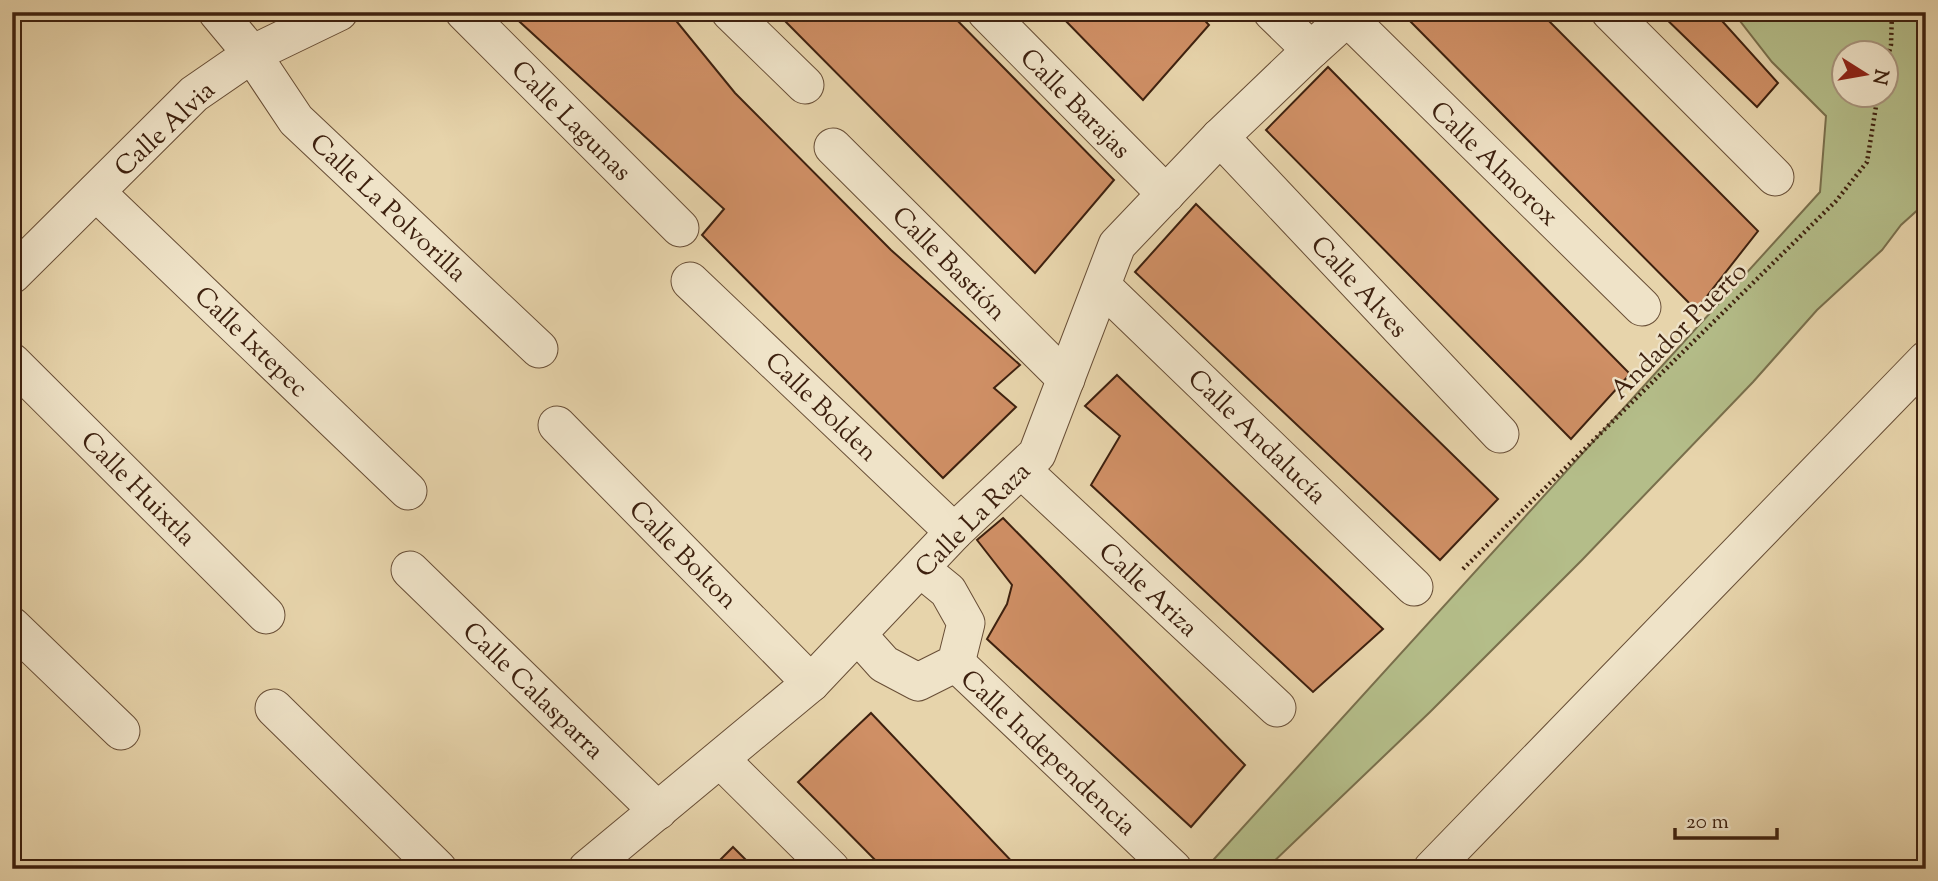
<svg xmlns="http://www.w3.org/2000/svg" width="1938" height="881" viewBox="0 0 1938 881" font-family="'Sorts Mill Goudy',serif">
<style>
.green{fill:#b4bd89;stroke:#796f4c;stroke-width:2;fill-rule:evenodd}
.building{fill:#cf8f65;stroke:#3e210f;stroke-width:2}
.lines{fill:none;stroke-linecap:round;stroke-linejoin:round}
.minor-casing{stroke:#684e36;stroke-width:39}
.path{stroke:#3e210f;stroke-width:4.5;stroke-dasharray:2 3.5;stroke-linecap:butt}
.minor{stroke:#efe3c8;stroke-width:37}
.labels{text-anchor:middle;stroke-width:5;stroke-linejoin:round;paint-order:stroke}
.street-label{font-size:26px;fill:#3e210f;stroke:#efe3c8}
</style>
<rect width="100%" height="100%" fill="#e7d4ab"/>
<filter id="stains"><feTurbulence type="fractalNoise" baseFrequency=".00286" numOctaves="4"/><feColorMatrix values="0 0 0 0 .2 0 0 0 0 .09 0 0 0 0 .02 0 0 0 .5 -.17"/></filter>
<radialGradient id="worn" r=".72"><stop offset=".6" stop-color="#630" stop-opacity="0"/><stop offset="1" stop-color="#630" stop-opacity=".3"/></radialGradient>
<path class="green" d="M1733 12H1926V199L1922 206 1901 225 1882 250 1817 310 1753 382 1582 560 1430 712 1266 869H1205L1820 192 1826 116 1772 62ZM1843 52H1885V94H1843Z"/>
<g class="building">
<path d="M509 12H669L735 93 891 250 1020 365 994 388 1016 407 943 478 702 235 724 209Z"/>
<path d="M776 12H949L1114 180 1035 273Z"/>
<path d="M1057 12H1197L1209 25 1143 100Z"/>
<path d="M1401 12H1540L1758 231 1696 310Z"/>
<path d="M1659 12H1714L1778 83 1757 107Z"/>
<path d="M1328 67 1630 374 1571 439 1266 130Z"/>
<path d="M1196 204 1498 499 1440 560 1135 272Z"/>
<path d="M1117 375 1383 629 1313 692 1091 485 1120 436 1085 406Z"/>
<path d="M1003 518 1245 765 1191 827 987 639 1007 604 1012 585 977 540Z"/>
<path d="M871 713 1019 869H884L798 782Z"/>
<path d="M733 847 755 869H711Z"/>
</g>
<g class="lines">
<defs>
<g id="minor">
<path d="M217 12 252 54 296 120 539 349"/>
<path d="M464 12 680 228"/>
<path d="M730 12 805 85"/>
<path d="M986 12 1166 194"/>
<path d="M1272 12 1311 50"/>
<path d="M1610 12 1775 177"/>
<path d="M1348 18 1642 307"/>
<path d="M1220 137 1500 434"/>
<path d="M833 147 1066 379"/>
<path d="M96 192 408 491"/>
<path d="M12 275 194 94 252 54 339 12"/>
<path d="M690 281 954 532"/>
<path d="M1102 286 1414 587"/>
<path d="M12 362 266 615"/>
<path d="M557 425 811 683"/>
<path d="M1022 470 1277 708"/>
<path d="M410 570 658 811"/>
<path d="M12 626 121 731"/>
<path d="M858 635 884 664 918 682 956 663 966 623 948 591 921 569"/>
<path d="M956 663 1173 869"/>
<path d="M274 708 438 869"/>
<path d="M721 760 831 869"/>
<path d="M587 869 811 683 954 532 1037 454 1117 245 1220 137 1311 50 1353 12"/>
<path d="M1432 869 1926 360"/>
</g>
</defs>
<use href="#minor" class="minor-casing"/>
<g class="path">
<path d="M1885 67 1891 45 1892 12"/>
<path d="M1463 569 1836 201 1867 162 1878 94"/>
</g>
<use href="#minor" class="minor"/>
</g>
<g class="labels">
<g class="street-label">
<text transform="translate(1076 103) rotate(45)" y="9">Calle Barajas</text>
<text transform="translate(572 120) rotate(45)" y="9">Calle Lagunas</text>
<text transform="translate(164 128) rotate(-43)" y="9">Calle Alvia</text>
<text transform="translate(1495 163) rotate(44)" y="9">Calle Almorox</text>
<text transform="translate(389 207) rotate(43)" y="9">Calle La Polvorilla</text>
<text transform="translate(950 263) rotate(45)" y="9">Calle Bastión</text>
<text transform="translate(1360 286) rotate(47)" y="9">Calle Alves</text>
<text transform="translate(1678 330) rotate(-45)" y="9">Andador Puerto</text>
<text transform="translate(252 341) rotate(44)" y="9">Calle Ixtepec</text>
<text transform="translate(822 406) rotate(44)" y="9">Calle Bolden</text>
<text transform="translate(1258 436) rotate(44)" y="9">Calle Andalucía</text>
<text transform="translate(139 488) rotate(45)" y="9">Calle Huixtla</text>
<text transform="translate(972 519) rotate(-45)" y="9">Calle La Raza</text>
<text transform="translate(684 554) rotate(45)" y="9">Calle Bolton</text>
<text transform="translate(1149 589) rotate(43)" y="9">Calle Ariza</text>
<text transform="translate(534 690) rotate(44)" y="9">Calle Calasparra</text>
<text transform="translate(1049 752) rotate(43)" y="9">Calle Independencia</text>
</g>
</g>
<rect width="1938" height="881" fill="none" stroke="#e7d4ab" stroke-width="42"/>
<rect x="14" y="14" width="1910" height="853" fill="none" stroke="#3e210f" stroke-width="3.5"/>
<rect x="21" y="21" width="1896" height="839" fill="none" stroke="#3e210f" stroke-width="2"/>
<g transform="translate(1865 74) rotate(101)"><circle r="33" fill="#efe3c8" stroke="#a8957e" stroke-width="2"/>
<path d="M0-5L12 26L0 18L-12 26Z" fill="#8f2418"/>
<text y="-10" font-size="19" font-weight="bold" text-anchor="middle" fill="#3e210f">N</text>
</g>
<path d="M1675 828v10h102v-10" fill="none" stroke="#3e210f" stroke-width="3.5"/>
<text x="1686" y="828" font-size="21" fill="#3e210f" stroke="#efe3c8" stroke-width="5" paint-order="stroke">20 m</text>
<rect width="100%" height="100%" filter="url(#stains)"/>
<rect width="100%" height="100%" fill="url(#worn)"/>
</svg>
